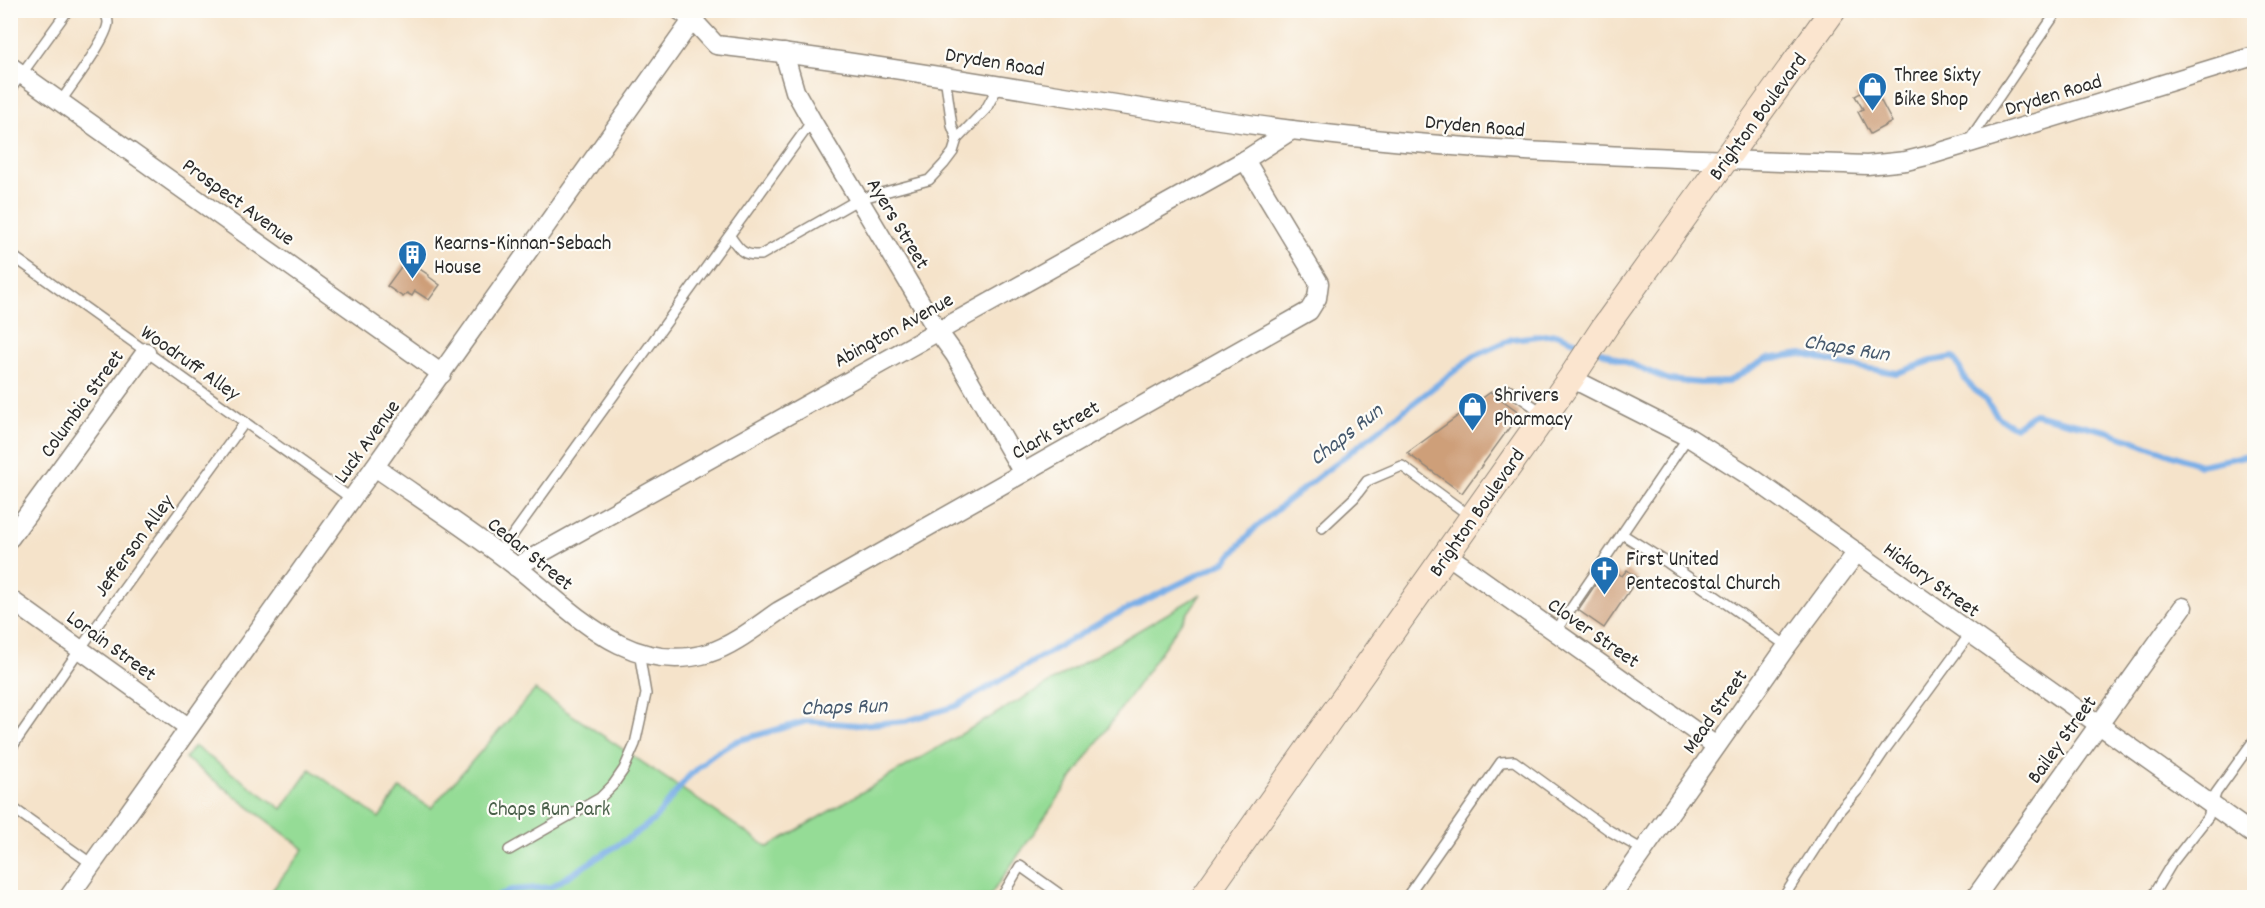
<svg xmlns="http://www.w3.org/2000/svg" width="2265" height="908" viewBox="0 0 2265 908" font-family="Dekko,sans-serif">
<style>
.green{fill:#95dc96;stroke:#608460;stroke-width:1.5}
.lines{fill:none;stroke-linecap:round;stroke-linejoin:round}
.stream{stroke:#79aee7;stroke-width:6}
.building{fill:#ce9f79}
.lane-casing{stroke:#90877a;stroke-width:12}
.street-casing{stroke:#90877a;stroke-width:21}
.secondary-casing{stroke:#90877a;stroke-width:28}
.lane{stroke:#fff;stroke-width:9}
.street{stroke:#fff;stroke-width:18}
.secondary{stroke:#fbe5cf;stroke-width:26}
.labels{text-anchor:middle;stroke-width:4.5;stroke-linejoin:round;paint-order:stroke}
.street-label{font-size:21px;fill:#2b2b2b;stroke:#fdfcf7}
.poi-label{font-size:21px;fill:#2b2b2b;stroke:#fdfcf7;text-anchor:start}
.park-label{font-size:21px;fill:#4b604b;stroke:#fdfcf7}
.water-label{font-size:22px;font-style:italic;fill:#46596d;stroke:#fdfcf7}
</style>
<rect width="100%" height="100%" fill="#fdfcf7"/>
<filter id="ink" filterUnits="userSpaceOnUse"><feTurbulence type="fractalNoise" baseFrequency=".0167" numOctaves="2"/><feDisplacementMap in="SourceGraphic" scale="12" xChannelSelector="R" yChannelSelector="G"/><feConvolveMatrix kernelMatrix="1 2 1 2 8 2 1 2 1" color-interpolation-filters="sRGB"/></filter>
<filter id="wash" filterUnits="userSpaceOnUse"><feTurbulence type="fractalNoise" baseFrequency=".008" numOctaves="4" result="noise"/><feDisplacementMap in="SourceGraphic" scale="24" xChannelSelector="R" yChannelSelector="G"/><feGaussianBlur stdDeviation="1.35" result="paint"/><feColorMatrix in="noise" values="0 0 0 0 0 0 0 0 0 0 0 0 0 0 0 0 0 1.4 0 .05"/><feComposite in="paint" operator="in"/></filter>
<g filter="url(#wash)">
<rect width="100%" height="100%" fill="#f5e3ca"/>
<path class="green" d="M1201 594 989 897H267L304 849 185 758 194 746 282 809 310 769 379 818 400 788 431 808 535 690 768 847Z"/>
<g class="lines">
<g class="stream">
<path d="M1597 350 1669 380 1701 383 1728 382 1766 359 1802 354 1845 365 1897 373 1931 361 1954 357 1966 381 1986 401 1999 418 2015 427 2034 414 2107 431 2200 465 2254 454"/>
<path d="M495 898 511 890 551 887 632 836 654 820 688 777 712 755 737 741 807 721 858 725 906 721 956 706 1105 620 1226 561 1255 528 1286 502 1474 356 1512 339 1556 334 1585 345"/>
</g>
</g>
<g id="blocks">
<g class="building">
<path d="M1873 86 1892 122 1870 134 1858 112 1863 109 1855 96Z"/>
<path d="M406 260 429 275 428 276 440 285 429 300 415 291 412 296 407 293 403 297 387 286Z"/>
<path d="M1491 392 1520 413 1462 493 1407 453Z"/>
<path d="M1608 566 1622 576 1627 570 1638 578 1604 628 1578 610Z"/>
</g>
</g>
</g>
<g filter="url(#ink)">
<use href="#blocks" fill-opacity="0" stroke="#90877a" stroke-width="1.5"/>
<g class="lines">
<defs>
<g id="lane">
<path d="M945 76 952 126 957 139"/>
<path d="M10 90 68 10"/>
<path d="M61 101C71 86 107 39 108 23 108 18 106 14 103 10"/>
<path d="M1968 142 2058 10"/>
<path d="M730 236C740 251 744 256 761 255L859 199 929 180 944 164 953 152 957 139 986 109 999 85"/>
<path d="M10 254 352 499"/>
<path d="M1510 390 1543 413"/>
<path d="M1322 528 1354 498 1367 481 1402 466 1470 516"/>
<path d="M1622 534 1668 563 1787 646"/>
<path d="M499 554 812 121"/>
<path d="M1555 632 1688 437"/>
<path d="M10 750 80 649 245 422"/>
<path d="M10 806 92 864"/>
<path d="M509 850 600 798 613 785 624 769 635 744 646 694 639 652"/>
<path d="M1001 898 1020 866 1065 898"/>
<path d="M1406 898 1501 762 1514 761 1610 831 1643 850"/>
<path d="M1783 898 1840 810 1858 790 1887 747 1970 634"/>
<path d="M2151 898 2172 863 2208 817 2216 793 2254 740"/>
</g>
<g id="street">
<path d="M679 10 693 20 716 45C909 67 1099 105 1292 130 1482 154 1675 158 1867 165L1906 161 1934 154 2254 56"/>
<path d="M784 53 795 91 812 121 937 330 955 355 1023 473"/>
<path d="M10 66 442 374"/>
<path d="M1571 378 1688 437 1751 477 2254 835"/>
<path d="M375 467C421 499 469 530 514 565 571 609 627 677 709 653 734 645 757 626 779 611L1309 311 1317 298 1319 283 1245 160"/>
<path d="M10 538 146 352"/>
<path d="M1446 554 1716 746"/>
<path d="M516 567 1245 160 1292 130"/>
<path d="M10 599 188 727"/>
<path d="M68 898 698 12"/>
<path d="M1610 898 1787 646 1857 552"/>
<path d="M1975 898 2183 607"/>
</g>
<path id="secondary" d="M1203 898 1571 378 1606 325 1833 10"/>
</defs>
<use href="#lane" class="lane-casing"/>
<use href="#street" class="street-casing"/>
<use href="#secondary" class="secondary-casing"/>
<use href="#lane" class="lane"/>
<use href="#street" class="street"/>
<use href="#secondary" class="secondary"/>
</g>
</g>
<defs>
<symbol id="shop-pin" viewBox="-11 -11 22 30"><path d="M0 17L-7.5 6A9.5 9.5 0 1 1 7.5 6Z" fill="#1f6fb2" stroke="#fdfcf7"/><path d="M-5-2.5h2.3a2.7 3.5 0 0 1 5.4 0H5L5.5 6h-11ZM-1.5-2.5h3a1.5 2.3 0 0 0-3 0Z" fill="#fff"/></symbol>
<symbol id="building-pin" viewBox="-11 -11 22 30"><path d="M0 17L-7.5 6A9.5 9.5 0 1 1 7.5 6Z" fill="#1f6fb2" stroke="#fdfcf7"/><path d="M-4-6H4V6H1V3H-1V6H-4ZM-2.5-4.3h1.7v1.8h-1.7ZM.8-4.3h1.7v1.8H.8ZM-2.5-1h1.7V.8h-1.7ZM.8-1h1.7V.8H.8Z" fill="#fff"/></symbol>
<symbol id="church-pin" viewBox="-11 -11 22 30"><path d="M0 17L-7.5 6A9.5 9.5 0 1 1 7.5 6Z" fill="#1f6fb2" stroke="#fdfcf7"/><path d="M-1.2-6h2.4v3.5h3.3v2.4h-3.3V6h-2.4V-.1h-3.3v-2.4h3.3Z" fill="#fff"/></symbol>
</defs>
<g fill-rule="evenodd">
<use href="#shop-pin" x="1856" y="70" width="33" height="45"/>
<use href="#building-pin" x="396" y="238" width="33" height="45"/>
<use href="#shop-pin" x="1456" y="390" width="33" height="45"/>
<use href="#church-pin" x="1588" y="554" width="33" height="45"/>
</g>
<g class="labels">
<g class="street-label">
<text transform="translate(995 61) rotate(9)" y="7">Dryden Road</text>
<text transform="translate(2053 94) rotate(-17)" y="7">Dryden Road</text>
<text transform="translate(1757 116) rotate(-54)" y="7">Brighton Boulevard</text>
<text transform="translate(1475 125) rotate(5)" y="7">Dryden Road</text>
<text transform="translate(239 201) rotate(36)" y="7">Prospect Avenue</text>
<text transform="translate(899 223) rotate(59)" y="7">Ayers Street</text>
<text transform="translate(893 329) rotate(-29)" y="7">Abington Avenue</text>
<text transform="translate(191 362) rotate(35)" y="7">Woodruff Alley</text>
<text transform="translate(81 403) rotate(-54)" y="7">Columbia Street</text>
<text transform="translate(1055 429) rotate(-30)" y="7">Clark Street</text>
<text transform="translate(366 441) rotate(-54)" y="7">Luck Avenue</text>
<text transform="translate(1476 512) rotate(-55)" y="7">Brighton Boulevard</text>
<text transform="translate(133 545) rotate(-54)" y="7">Jefferson Alley</text>
<text transform="translate(531 553) rotate(39)" y="7">Cedar Street</text>
<text transform="translate(1932 579) rotate(36)" y="7">Hickory Street</text>
<text transform="translate(1594 632) rotate(35)" y="7">Clover Street</text>
<text transform="translate(112 645) rotate(36)" y="7">Lorain Street</text>
<text transform="translate(1714 711) rotate(-55)" y="7">Mead Street</text>
<text transform="translate(2061 739) rotate(-54)" y="7">Bailey Street</text>
</g>
<g class="poi-label">
<text x="1894" y="81">Three Sixty<tspan x="1894" dy="24">Bike Shop</tspan></text>
<text x="434" y="249">Kearns-Kinnan-Sebach<tspan x="434" dy="24">House</tspan></text>
<text x="1494" y="401">Shrivers<tspan x="1494" dy="24">Pharmacy</tspan></text>
<text x="1626" y="565">First United<tspan x="1626" dy="24">Pentecostal Church</tspan></text>
</g>
<g class="park-label">
<text x="549" y="815">Chaps Run Park</text>
</g>
<g class="water-label">
<text transform="translate(1847 346) rotate(9)" y="8">Chaps Run</text>
<text transform="translate(1345 433) rotate(-38)" y="8">Chaps Run</text>
<text transform="translate(844 705) rotate(-2)" y="8">Chaps Run</text>
</g>
</g>
<rect width="2265" height="908" fill="none" stroke="#fdfcf7" stroke-width="36"/>
</svg>
